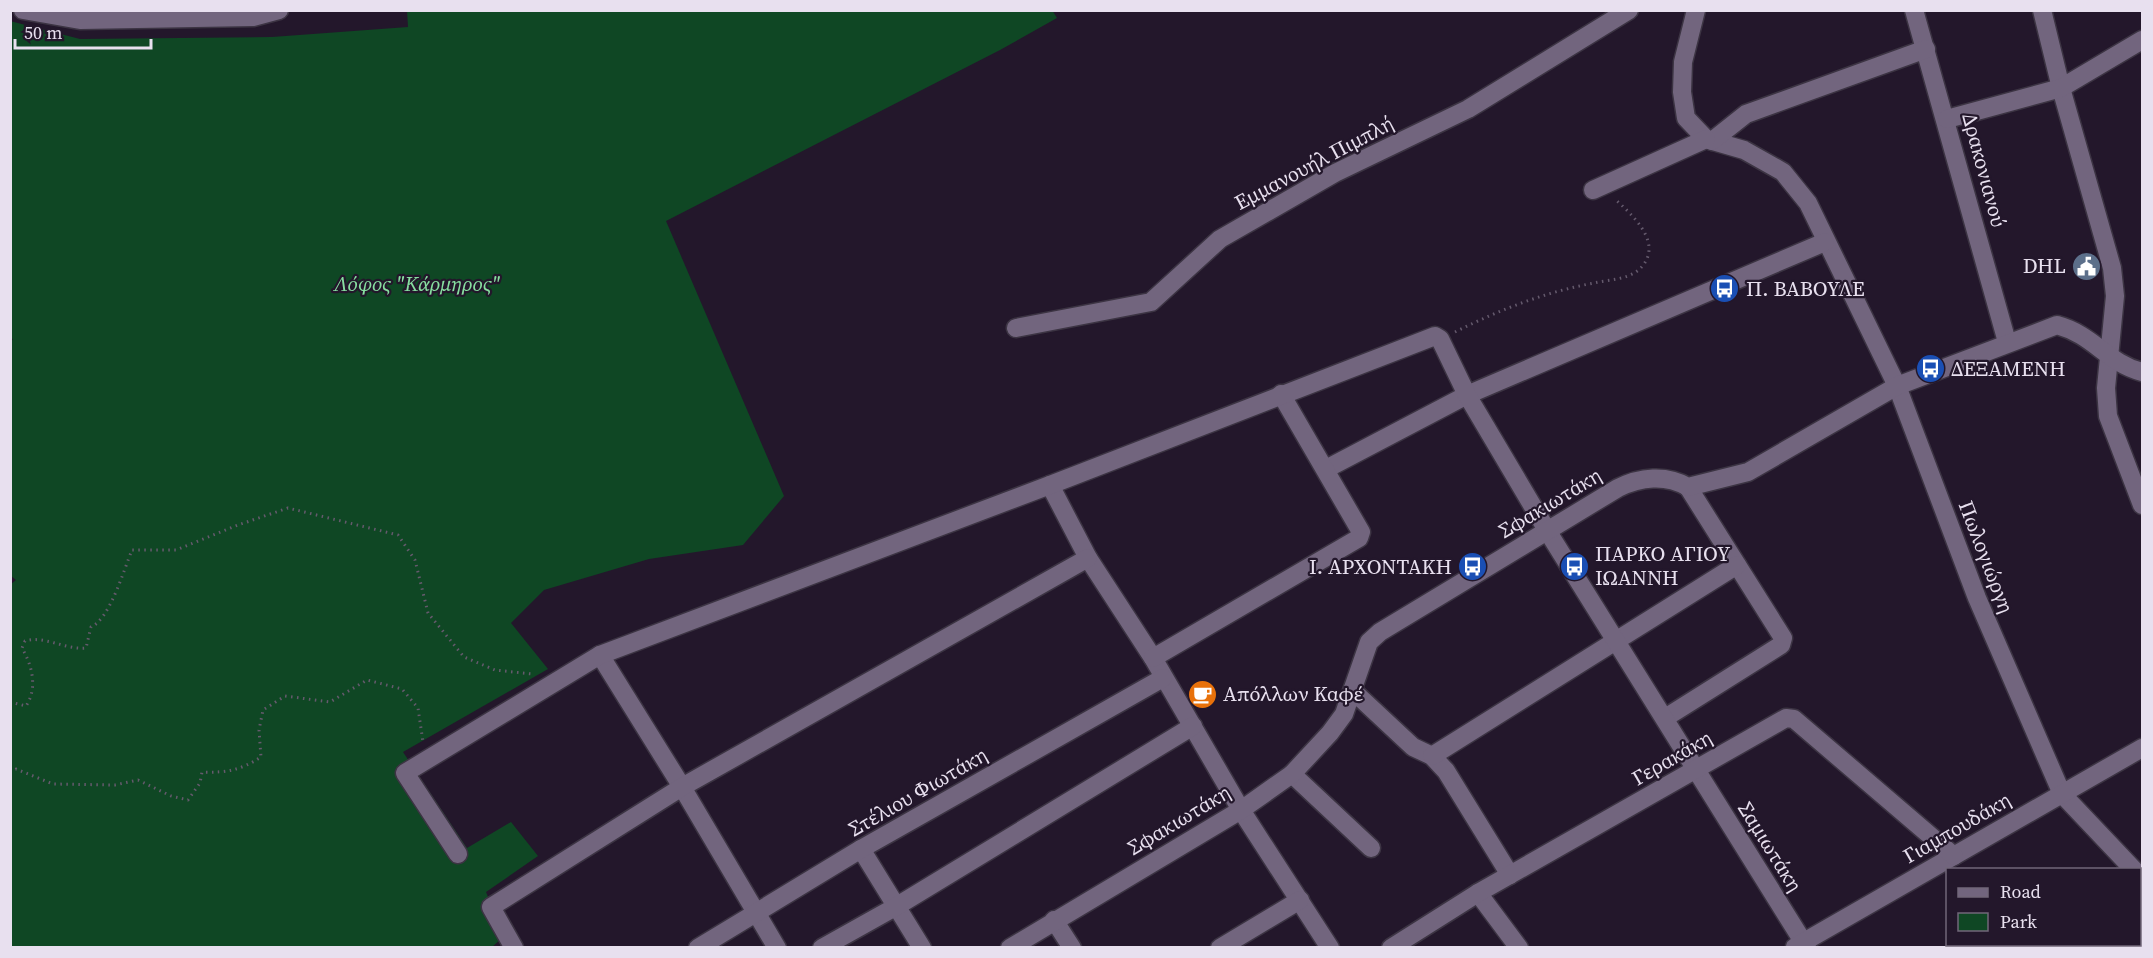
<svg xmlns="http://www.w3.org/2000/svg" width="2153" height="958" viewBox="0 0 2153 958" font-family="'Source Serif 4',serif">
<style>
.green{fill:#0f4724}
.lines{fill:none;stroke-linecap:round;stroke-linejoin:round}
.minor-casing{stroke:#3c3443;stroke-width:21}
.path{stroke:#655a6d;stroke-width:3;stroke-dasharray:1.5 4.5;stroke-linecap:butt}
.minor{stroke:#72657e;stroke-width:18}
.labels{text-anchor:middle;stroke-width:4.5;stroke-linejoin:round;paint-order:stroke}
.street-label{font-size:21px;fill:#e8e0ef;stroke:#23172b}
.poi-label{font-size:21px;fill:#e8e0ef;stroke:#23172b;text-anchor:start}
.park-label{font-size:21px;font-style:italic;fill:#88e0a1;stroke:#23172b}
</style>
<rect width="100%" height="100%" fill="#23172b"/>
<path class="green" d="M407 10H1052L1057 18 1000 50 666 221 784 496 743 545 649 559 544 590 511 623 548 669 403 752 467 848 511 822 538 856 486 892 504 936 491 948 11 947 10 585 16 580 10 575V343L13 339 10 338V21L80 39 272 37 408 27Z"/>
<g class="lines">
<defs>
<g id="minor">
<path d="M23 10 80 20 253 17 279 10"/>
<path d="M1696 10 1683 62 1682 92 1686 118 1706 139 1744 150 1783 172 1808 203 1897 386 1977 598 2062 794 2134 870"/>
<path d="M1914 10 2007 342"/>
<path d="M2042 10 2061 88 2112 268 2115 296 2106 388 2108 416 2142 505"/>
<path d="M1947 119 2061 88 2142 40"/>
<path d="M1712 141 1746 114 1926 49"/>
<path d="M1593 190 1706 139"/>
<path d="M1016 328 1151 302 1220 239 1335 173 1468 109 1629 10"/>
<path d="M1326 469 1467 395 1825 242"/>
<path d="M1050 485 1088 558 1153 658 1241 810 1330 948"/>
<path d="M600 655 682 787 777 948"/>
<path d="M1153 658 1359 538 1361 532 1281 394"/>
<path d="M1353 691 1413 747 1432 756 1446 771 1510 875"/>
<path d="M1665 718 1781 645 1783 638 1688 487"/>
<path d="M1432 756 1737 565"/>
<path d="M1292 774 1371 848"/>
<path d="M861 849 922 948"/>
<path d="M458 854 405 773 600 655 1050 485 1435 336 1440 339 1467 395 1548 532 1807 948"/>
<path d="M1478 893 1519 948"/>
<path d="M1054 920 1072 948"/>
<path d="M1795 947 2142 748"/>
<path d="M514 948 491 907 682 787 1088 558"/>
<path d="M698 948 861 849 1163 678"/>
<path d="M822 948 897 906 1193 726"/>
<path d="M1010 948 1241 810 1292 774 1330 733 1344 714 1369 642 1380 632 1618 488C1640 477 1666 474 1688 487L1748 472 1897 386 2057 325C2094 335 2107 363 2142 372"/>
<path d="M1220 948 1300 900"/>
<path d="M1391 948 1478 893 1786 718 1794 719 1954 856"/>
</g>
</defs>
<use href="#minor" class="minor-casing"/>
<g class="path">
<path d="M1455 332C1499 310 1545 292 1594 283 1611 279 1633 280 1644 264 1661 240 1631 214 1615 199"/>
<path d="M10 702 26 706C38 688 32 665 22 648L25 641C44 635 65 650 86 648L91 627C110 619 124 569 132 550H176L238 525 288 508 398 535 415 560 428 613 464 657 495 670 532 674"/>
<path d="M10 772 16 769 53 784 115 785 138 780 171 796 188 800 200 783 202 772C226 773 241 770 261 757L259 730 263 710 285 696 330 702 367 680 402 689 418 708 423 742"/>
</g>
<use href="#minor" class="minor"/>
</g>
<defs>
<symbol id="civic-disc" viewBox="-11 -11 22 22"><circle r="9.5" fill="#5c6f8a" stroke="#23172b"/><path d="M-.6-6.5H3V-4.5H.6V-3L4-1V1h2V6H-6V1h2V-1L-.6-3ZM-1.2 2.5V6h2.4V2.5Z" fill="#fff"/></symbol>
<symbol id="bus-disc" viewBox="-11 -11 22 22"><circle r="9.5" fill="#1a4fb4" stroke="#23172b"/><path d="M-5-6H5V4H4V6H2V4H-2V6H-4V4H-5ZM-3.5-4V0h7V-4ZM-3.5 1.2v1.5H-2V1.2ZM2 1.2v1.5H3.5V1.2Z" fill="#fff"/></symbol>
<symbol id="cafe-disc" viewBox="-11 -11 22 22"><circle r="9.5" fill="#e8710a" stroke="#23172b"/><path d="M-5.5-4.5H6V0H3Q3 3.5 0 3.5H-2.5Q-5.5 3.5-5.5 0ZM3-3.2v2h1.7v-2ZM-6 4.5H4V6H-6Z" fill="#fff"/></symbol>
</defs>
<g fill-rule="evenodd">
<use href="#civic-disc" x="2070" y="250" width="33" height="33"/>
<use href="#bus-disc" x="1708" y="272" width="33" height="33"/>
<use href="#bus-disc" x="1914" y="352" width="33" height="33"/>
<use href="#bus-disc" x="1558" y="550" width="33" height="33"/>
<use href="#bus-disc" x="1456" y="550" width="33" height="33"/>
<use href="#cafe-disc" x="1186" y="678" width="33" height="33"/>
</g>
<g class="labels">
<g class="street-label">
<text transform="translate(1314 163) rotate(-28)" y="7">Εµµανουήλ Πιµπλή</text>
<text transform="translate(1984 170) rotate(75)" y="7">Δρακονιανού</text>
<text transform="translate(1550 503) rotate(-31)" y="7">Σφακιωτάκη</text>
<text transform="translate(1986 557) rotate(69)" y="7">Πωλογιώργη</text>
<text transform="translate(1672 758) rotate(-30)" y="7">Γερακάκη</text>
<text transform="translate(918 792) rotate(-30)" y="7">Στέλιου Φιωτάκη</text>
<text transform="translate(1179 820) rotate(-31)" y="7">Σφακιωτάκη</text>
<text transform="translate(1957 828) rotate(-30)" y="7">Γιαμπουδάκη</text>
<text transform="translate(1770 847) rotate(58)" y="7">Σαμιωτάκη</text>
</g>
<g class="poi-label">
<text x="2066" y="273" text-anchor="end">DHL</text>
<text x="1746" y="296">Π. ΒΑΒΟΥΛΕ</text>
<text x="1951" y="376">ΔΕΞΑΜΕΝΗ</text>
<text x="1595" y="561">ΠΑΡΚΟ ΑΓΙΟΥ<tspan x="1595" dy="24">ΙΩΑΝΝΗ</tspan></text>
<text x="1452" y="574" text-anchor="end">Ι. ΑΡΧΟΝΤΑΚΗ</text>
<text x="1223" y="701">Απόλλων Καφέ</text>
</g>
<g class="park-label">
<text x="417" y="291">Λόφος "Κάρμηρος"</text>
</g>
</g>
<rect width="2153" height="958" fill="none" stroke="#e8e0ef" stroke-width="24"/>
<rect x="1946" y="868" width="195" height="78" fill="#23172b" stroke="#726779" stroke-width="1.5"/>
<rect x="1958" y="888" width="30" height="9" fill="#72657e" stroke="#726779" stroke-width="1.5"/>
<text x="2000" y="898" font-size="18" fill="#e8e0ef">Road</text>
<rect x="1958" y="913" width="30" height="18" fill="#0f4724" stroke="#726779" stroke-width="1.5"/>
<text x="2000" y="928" font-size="18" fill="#e8e0ef">Park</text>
<path d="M15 39v9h136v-9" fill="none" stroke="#e8e0ef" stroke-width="3"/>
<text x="24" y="39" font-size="18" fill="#e8e0ef" stroke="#23172b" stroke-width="4.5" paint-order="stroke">50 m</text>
</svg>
